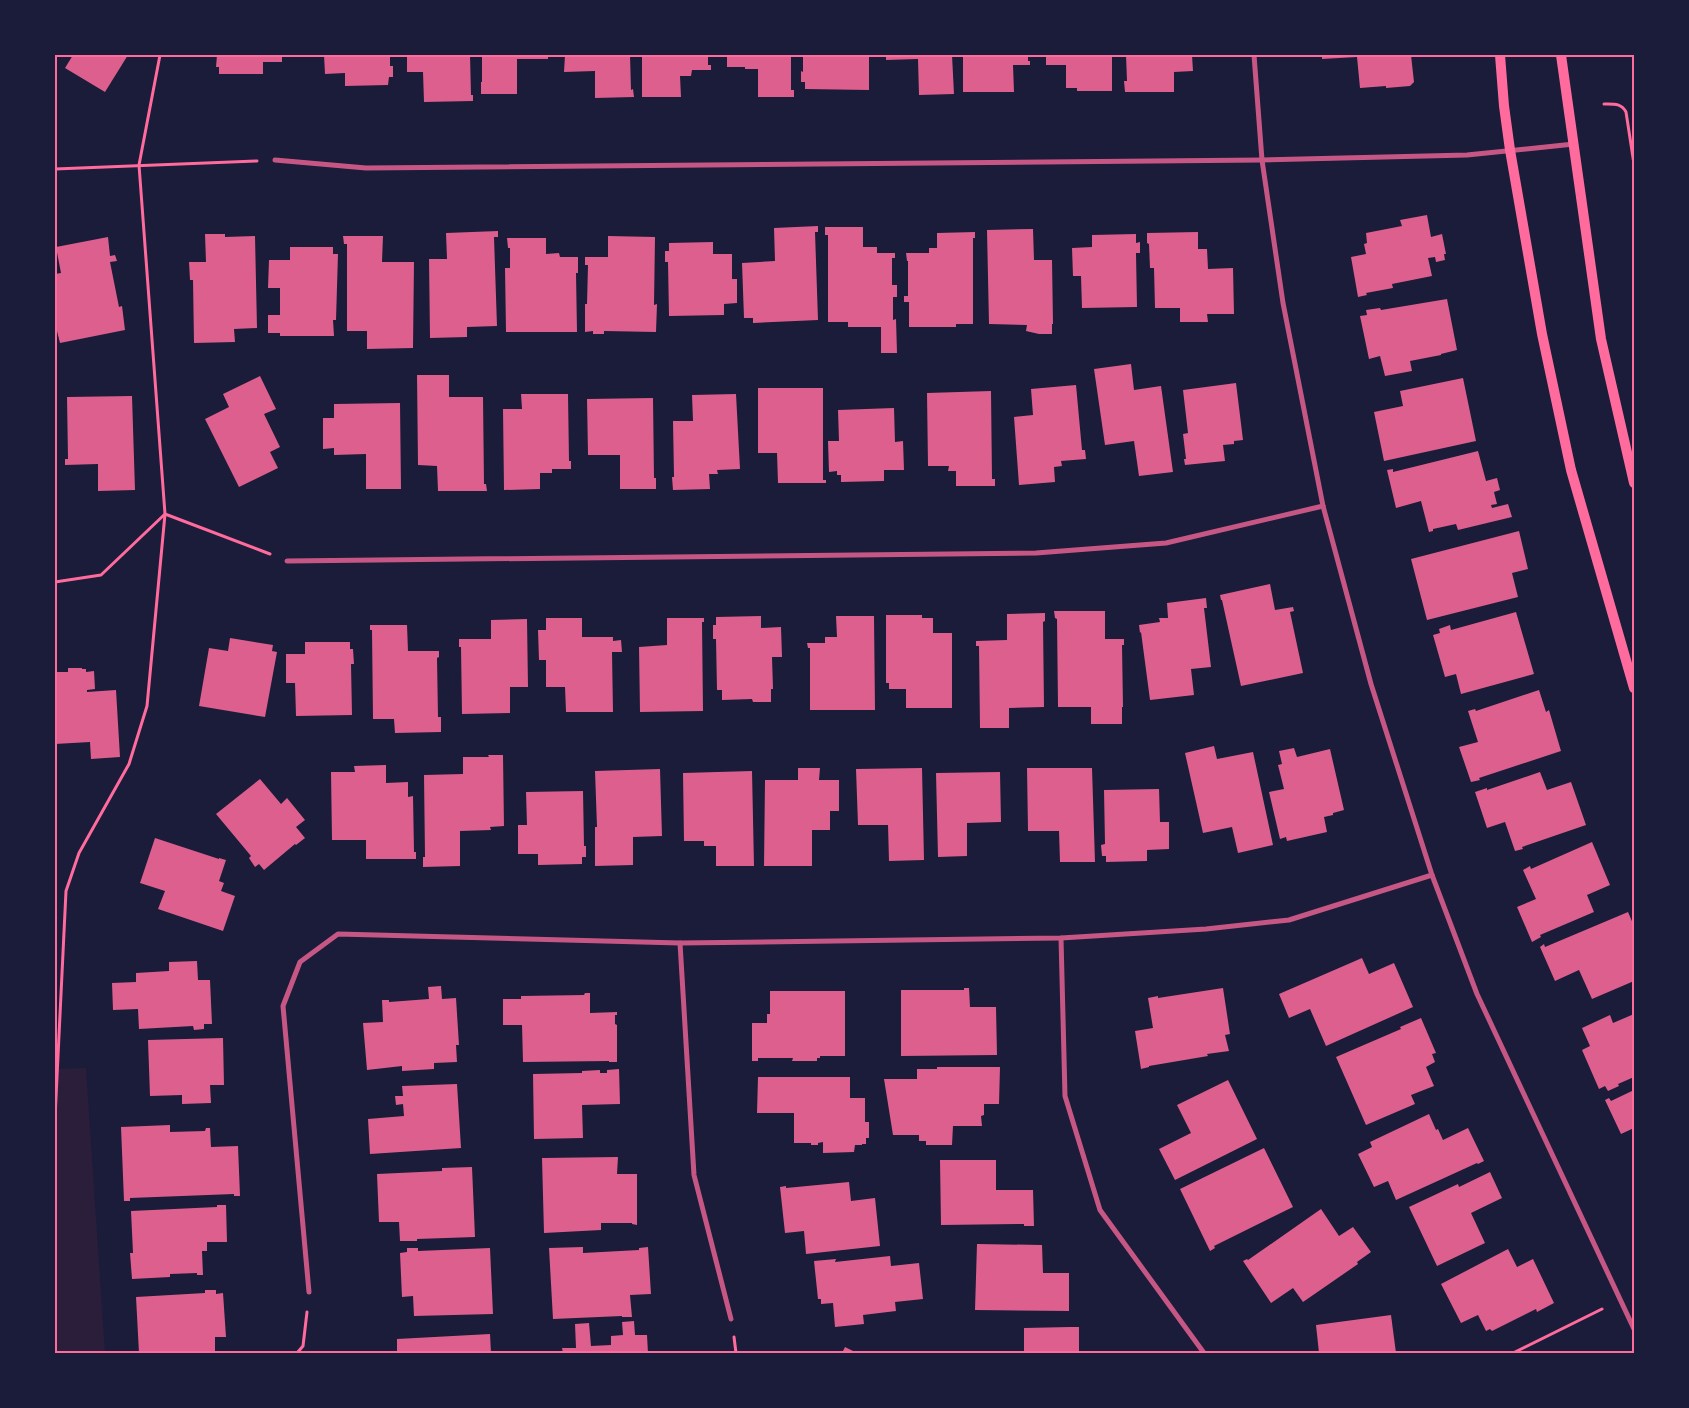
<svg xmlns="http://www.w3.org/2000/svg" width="1689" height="1408" viewBox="0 0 1689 1408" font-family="'Exo 2',sans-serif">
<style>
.green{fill:#2a1e3b}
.building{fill:#dd5f8e}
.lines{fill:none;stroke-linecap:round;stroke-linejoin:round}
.path{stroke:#ff6b9d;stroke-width:3}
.minor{stroke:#c65784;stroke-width:5}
.secondary{stroke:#ff6b9d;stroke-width:10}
.neatline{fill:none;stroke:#ff6b9d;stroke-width:2}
</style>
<rect width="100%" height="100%" fill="#1b1b3a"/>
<path class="green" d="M86 1068 105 1353H55V1069Z"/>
<g class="building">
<path d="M73 55H128L105 92 65 68Z"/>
<path d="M217 55H282V62H263V74H219V67H216Z"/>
<path d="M324 55H390V66H393V77H389L388 85 345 86V73L325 74Z"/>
<path d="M407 55H470L471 95H473V101L424 102 423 72H407Z"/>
<path d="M482 55H548V59H517V94H481V82H482Z"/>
<path d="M565 55H630L631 90 633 89 634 97 595 98V71L564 72Z"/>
<path d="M642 55H708V65H711V70H692L691 76H680L681 97H642Z"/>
<path d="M727 55H791V90H794V97H758V69H745V67H727Z"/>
<path d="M803 55H869V90L805 89V82H801V71L803 72Z"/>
<path d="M886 55H952L954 94 919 95 918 59 886 60Z"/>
<path d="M963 55H1028V61H1030V65H1013L1014 92H963Z"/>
<path d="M1046 55H1112V91H1077V88H1066V65H1046Z"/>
<path d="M1126 55H1192L1193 71 1174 72V92H1125L1124 81H1127Z"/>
<path d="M1322 55H1411L1414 82 1410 86 1386 88V86L1360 88 1357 57 1322 59Z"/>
<path d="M1427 215 1431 237 1442 234 1446 254H1444L1445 260 1436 262 1435 257 1428 258 1432 276 1392 284 1393 288 1366 293 1367 295 1358 297 1351 257 1366 254 1364 244 1367 243 1366 233 1402 226 1400 220Z"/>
<path d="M818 226V232H815L818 320 753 323V318H744L742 263 775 261 774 228Z"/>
<path d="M825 227H863V247H877V253H895V258H892V285H897V297H893V320L896 319 897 353H881V327H848V322H828V235H825Z"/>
<path d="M1033 229 1034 260H1052L1053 324H1052V334H1039L1026 331 1027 325 989 324 987 230Z"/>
<path d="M498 231V237H494L497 326 467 327V337L430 338 429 259H447L446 233Z"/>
<path d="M975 232V238H973V324H956V327H909V302H904V296H908V261H907L906 253H929V248H937V233Z"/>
<path d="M1198 232V249H1207L1208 269 1233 268 1234 314H1207L1208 322H1180V308H1155L1154 268H1150L1149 244 1147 243V233Z"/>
<path d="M205 234H225V237L255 236 257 328 234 329 235 342 194 343 193 280H190L189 262H206Z"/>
<path d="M1136 234V243L1140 242V253H1136L1137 307 1082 308 1081 276H1073L1072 248 1092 247V235Z"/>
<path d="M343 236H383L382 262H414L413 348 367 349V331H347V244H344Z"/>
<path d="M608 236 655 237 654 305 657 304 656 332 604 331V334H593V331L585 332V304H587L588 265H585V257H608Z"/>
<path d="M108 237 110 256 115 255 117 261 110 262 119 307 122 306 125 330 60 343 57 331H55V274L61 273 56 247Z"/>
<path d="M507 238H546V254L559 253 560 257H578V273H576L577 332H506L505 268H510V248H508Z"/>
<path d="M713 242V254H732V279H737V303L724 304V315L669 316 668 262H665V251H669V243Z"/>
<path d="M290 247H333V254H338L336 320H333L334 336H280V333H268V315H280V288H268L269 260H290Z"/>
<path d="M1447 299 1457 350 1441 354V355L1410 361 1412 371 1385 376 1380 356 1369 359 1360 316 1367 315 1366 310 1380 308 1381 310Z"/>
<path d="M1131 364 1134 390 1161 386 1173 472 1139 476 1134 441 1105 445 1094 369Z"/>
<path d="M417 375H449V397H483L484 484H486L487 491H438L437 466 418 465Z"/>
<path d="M260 376 276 409 264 414 280 447 270 452 278 468 239 487 205 419 229 407 223 394Z"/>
<path d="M1463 378 1476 441 1384 461 1374 412 1403 406 1400 391Z"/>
<path d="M1236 383 1243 440 1234 441V444L1223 445 1225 461 1185 465 1184 459H1186L1183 434 1188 433 1183 390Z"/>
<path d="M1076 385 1082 450H1085L1086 459 1061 461 1062 466 1054 467 1055 482 1019 485 1014 417 1033 415 1031 389Z"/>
<path d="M758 388H823V480H826V483H778L777 453H758Z"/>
<path d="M991 391 992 479H995V486H956V471H948L949 466H928L927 393Z"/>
<path d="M521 394H568L569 461H571V469H552V473H540V489L504 490 503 409H522Z"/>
<path d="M736 394 740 469 717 470 718 474H709L710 489 673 490 672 477H674L673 421H693L692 395Z"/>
<path d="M132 396 135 490 98 491V464L65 465V459H68L67 397Z"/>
<path d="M653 398 654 478H656V489H620V455H588L587 399Z"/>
<path d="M400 403 401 489H366V454L334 455V448L323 449V418H334V404Z"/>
<path d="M894 408 895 442 903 441 904 470H884V481L841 482V475H837V471L829 472 828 441H839L838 410Z"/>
<path d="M1478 451 1486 481 1497 478 1500 490 1494 492 1497 504 1491 505 1492 508 1508 504 1512 517 1458 530 1456 524 1433 529V531L1429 532 1421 501 1396 508 1387 470 1393 469V472Z"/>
<path d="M1519 531 1528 569 1512 573 1518 597 1427 620 1411 559Z"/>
<path d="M1270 584 1275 610 1293 607 1294 611 1290 612 1303 673 1241 686 1222 600H1221L1220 595Z"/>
<path d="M1206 598 1207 608H1204L1211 667 1191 669 1194 695 1150 700 1141 632 1140 633 1139 625 1160 622 1159 618H1168L1167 603Z"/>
<path d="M1054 611H1105V639H1124V645H1122L1123 707H1122V724H1091V707H1058L1057 619 1055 618Z"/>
<path d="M1516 612 1534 674 1461 694 1456 674 1445 677 1433 635 1440 633 1439 629 1450 625 1451 630Z"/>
<path d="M1045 613V621L1043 622 1044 707 1009 708V728H980L979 646H976V641L1007 640V614Z"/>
<path d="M886 615H922V618H933V633H952V708H906V689H889V683H886Z"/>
<path d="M761 616V628L781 627 782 657H772L773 689H771V702H753L752 699 722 700V690H717L716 639H713V625H716V617Z"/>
<path d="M836 616H874L875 710H810V648H808L807 643H825V637H837Z"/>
<path d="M546 618H582V637H613V641L621 640 622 652H612L613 712H566L565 687H546V660H539L538 630H546Z"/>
<path d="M667 618H704V622H702L703 711 640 712 639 647 667 645Z"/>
<path d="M527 619 528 687H510V713L462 714 461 647H459V639H491V620Z"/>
<path d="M370 625H407L408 651H439V657L437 658 438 717H441V732L395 733 394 719H373L372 630H370Z"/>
<path d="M230 638 273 645 272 651 277 652 265 717 199 706 209 648 228 651Z"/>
<path d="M305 642H350V649H353L354 664H351L352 715 296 716 295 683H286V654H305Z"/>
<path d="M68 668H82V669H86V672L94 671 95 689 87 690V692L116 690 120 757 91 759 90 742 55 744V672H68Z"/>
<path d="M1539 690 1546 712 1549 710 1561 751 1479 778 1480 780 1471 782 1459 747 1478 742 1468 711 1475 709 1476 711Z"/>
<path d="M1214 746 1217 759 1253 752 1273 845 1238 853 1232 827 1203 833 1185 753Z"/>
<path d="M1294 748 1297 757 1330 749 1344 810 1333 813V815L1324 817 1327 832 1287 841 1286 837 1280 839 1269 792 1284 789 1278 765 1282 764 1279 751Z"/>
<path d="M488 755H503L504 826 490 827 491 830 460 831V866L423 867V857H425L424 775 463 774V757H489Z"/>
<path d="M386 765V783L408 782V797L413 796 414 852H416V859H366V840H332L331 772H355L354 766Z"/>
<path d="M798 768H820L819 780H839V811H830V830H812V866H764L765 780H798Z"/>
<path d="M922 768 924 860 889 861 888 825H858L856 769Z"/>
<path d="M1027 768H1092L1095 862H1060L1059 831H1028Z"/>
<path d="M660 769 662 836 633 837V865L595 866V827H597L595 771Z"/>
<path d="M752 771 754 866H716V846H704V841H684L683 773Z"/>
<path d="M1000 772 1001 822 967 823V856L938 857 936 773Z"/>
<path d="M1540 772 1547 790 1571 782 1586 825 1522 847 1523 849 1515 851 1505 822 1487 828 1475 792 1487 788V790Z"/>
<path d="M260 779 281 804 287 798 305 820 296 827 305 838 296 845 295 844 264 870 259 864 255 867 249 858 251 856 216 814Z"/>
<path d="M1159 789 1160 822H1169V849L1147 850V861L1106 862V856H1102L1101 845 1105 844 1104 790Z"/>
<path d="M583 791 584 846H586V857H582V864L538 865V854H518V825H527L526 792Z"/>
<path d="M155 838 219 859V858L226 860 219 881 224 883 221 891 235 896 223 931 158 909 165 891 140 883Z"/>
<path d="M1592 842 1610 885 1587 895 1594 912 1540 935 1541 937 1532 942 1517 907 1536 899 1523 870 1530 866 1531 869Z"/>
<path d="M1628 912 1634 926V981L1592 999 1579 970 1555 981 1540 947 1544 944 1545 947Z"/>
<path d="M1362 958 1369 974 1394 963 1413 1007 1326 1046 1310 1009 1289 1018 1279 994Z"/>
<path d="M197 961 198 980H210L212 1024H204V1029L194 1030 193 1026 139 1029 138 1009 113 1010 112 983 136 982V973L169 971V962Z"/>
<path d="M441 986 442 999 456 998 459 1045H456L457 1062 434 1063V1069L402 1071V1066L367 1070 363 1023 383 1022 382 1000H389V1002L429 999 428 987Z"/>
<path d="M964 988H969L970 1007H996L997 1055 901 1056V990H964Z"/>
<path d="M1223 988 1230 1034 1225 1035 1229 1051 1207 1054 1208 1056 1149 1066V1067L1141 1069 1135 1031 1153 1028 1148 998 1158 996V998Z"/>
<path d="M770 991H845V1056H820V1058H817V1061H792L793 1058H758V1061H752V1023H767V1014H770Z"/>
<path d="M585 993H590V1013L617 1012V1015H615V1024L617 1025V1062H609V1061L523 1062 522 1025H503V999H521V996L584 995Z"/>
<path d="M1634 1014V1077L1618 1084 1619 1086 1608 1091 1605 1086 1599 1089 1582 1050 1590 1046 1582 1028 1610 1015 1613 1023Z"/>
<path d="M1421 1018 1436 1053 1432 1054 1435 1062 1426 1067 1434 1086 1411 1095 1415 1104 1366 1125 1336 1057 1401 1029 1400 1027Z"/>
<path d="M223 1038 224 1085H210L211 1103 182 1104V1095L150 1096 148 1040Z"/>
<path d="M937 1067H1000L999 1104H984V1115L981 1116 982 1126H953L952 1145H926V1141H919V1135H893L884 1079H917V1069H937Z"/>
<path d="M619 1069 620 1104 582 1105 583 1138 534 1139 533 1074 582 1073V1071L600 1070V1073H607V1070Z"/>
<path d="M758 1077H850V1098H865V1122H869V1138H866V1144H862V1145H855L854 1152 823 1153V1142L818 1143V1145H811V1143H794V1113H757Z"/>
<path d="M1228 1080 1257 1139 1175 1180 1159 1149 1191 1133 1177 1105Z"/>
<path d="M457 1084 461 1148 370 1154 368 1119 404 1116 403 1104 396 1105 395 1096H403L402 1086Z"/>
<path d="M1634 1090V1128L1621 1134 1605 1100 1609 1098 1611 1101Z"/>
<path d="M1429 1114 1436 1130 1438 1129 1443 1140 1468 1128 1484 1161 1478 1164 1477 1163 1396 1200 1388 1181 1374 1187 1358 1154 1372 1147 1370 1142Z"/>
<path d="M170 1125V1132L205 1131 206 1128H210L211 1147 238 1146 240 1196H234V1194L130 1198V1201H124L121 1127Z"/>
<path d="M1264 1148 1293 1207 1214 1246 1215 1248 1210 1251 1180 1189Z"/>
<path d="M618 1157 617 1174H637V1225L632 1224V1223H601V1230L544 1233 542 1158Z"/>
<path d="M940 1160H996V1190H1033L1034 1226H1024V1224L941 1225Z"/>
<path d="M472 1167 475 1237 417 1239V1241H400L399 1222H379L377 1174 442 1171V1168Z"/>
<path d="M1490 1172 1502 1198 1471 1213 1485 1243 1437 1266 1409 1207 1458 1184 1459 1187Z"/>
<path d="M849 1182 851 1201 875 1198 880 1246 806 1254 804 1231 785 1233 780 1187 786 1186V1188Z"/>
<path d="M217 1205H226L227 1242H207V1251H202L203 1275H197V1273L170 1274V1277L132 1279 130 1253H133L131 1211 217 1207Z"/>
<path d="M1321 1209 1339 1236 1353 1227 1371 1252 1357 1262 1358 1264 1303 1302 1293 1288 1271 1303 1243 1261 1247 1259 1248 1260Z"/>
<path d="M977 1244 1042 1245 1043 1273H1069V1311L975 1310Z"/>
<path d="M583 1247V1253L639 1250V1248L648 1247 651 1294 630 1295 632 1317H622V1316L553 1319 549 1248Z"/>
<path d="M407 1248H418V1251L490 1248 493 1314 414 1316 413 1296 402 1297 400 1253 407 1252Z"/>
<path d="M1508 1249 1517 1267 1533 1259 1554 1303 1537 1312 1536 1309 1492 1331 1490 1329 1486 1331 1478 1315 1461 1323 1441 1284Z"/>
<path d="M890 1256 891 1266 919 1263 923 1299 895 1302 896 1311 863 1315 864 1324 835 1327 833 1303 821 1304V1299H818L814 1261 836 1259 835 1262Z"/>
<path d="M205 1290H216V1294L223 1293 226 1337H215V1353H139L136 1297 205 1293Z"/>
<path d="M1391 1315 1396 1353H1319L1316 1325Z"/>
<path d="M634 1321 635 1335H647L648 1353H563L562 1348H576L575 1324 589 1323 591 1346 611 1345V1336L623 1335 622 1322Z"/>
<path d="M1070 1327H1079V1353H1024V1328Z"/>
<path d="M490 1334 491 1353H397V1339Z"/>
<path d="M845 1347 857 1353H842Z"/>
</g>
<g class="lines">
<g class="path">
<path d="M1604 104C1614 104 1621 103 1626 112L1634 164"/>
<path d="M55 169 257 161"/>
<path d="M55 582 101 575 165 514 270 554"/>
<path d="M55 1118 66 891 79 853 129 764 147 706 165 514 139 165 160 55"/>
<path d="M734 1337 736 1353"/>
<path d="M297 1353 303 1346 307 1312"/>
<path d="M1513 1353 1602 1309"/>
</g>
<g class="minor">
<path d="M1254 55 1262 160 1283 303 1323 506 1371 684 1432 875 1477 994 1634 1329"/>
<path d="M275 160 366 168 1262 160 1467 155 1574 144"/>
<path d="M287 561 1036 553 1166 543 1323 506"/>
<path d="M1061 938 1065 1096 1100 1210 1204 1353"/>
<path d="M680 943 694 1175 731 1319"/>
<path d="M309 1292 283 1006 300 962 338 934 680 943 1061 938 1206 929 1289 920 1432 875"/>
</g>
<g class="secondary">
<path d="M1500 55 1504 106 1510 150 1542 334 1571 470 1634 688"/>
<path d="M1561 55 1601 339 1634 483"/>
</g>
</g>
<rect width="1689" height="1408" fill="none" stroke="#1b1b3a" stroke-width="112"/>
<rect x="56" y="56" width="1577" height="1296" class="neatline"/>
</svg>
